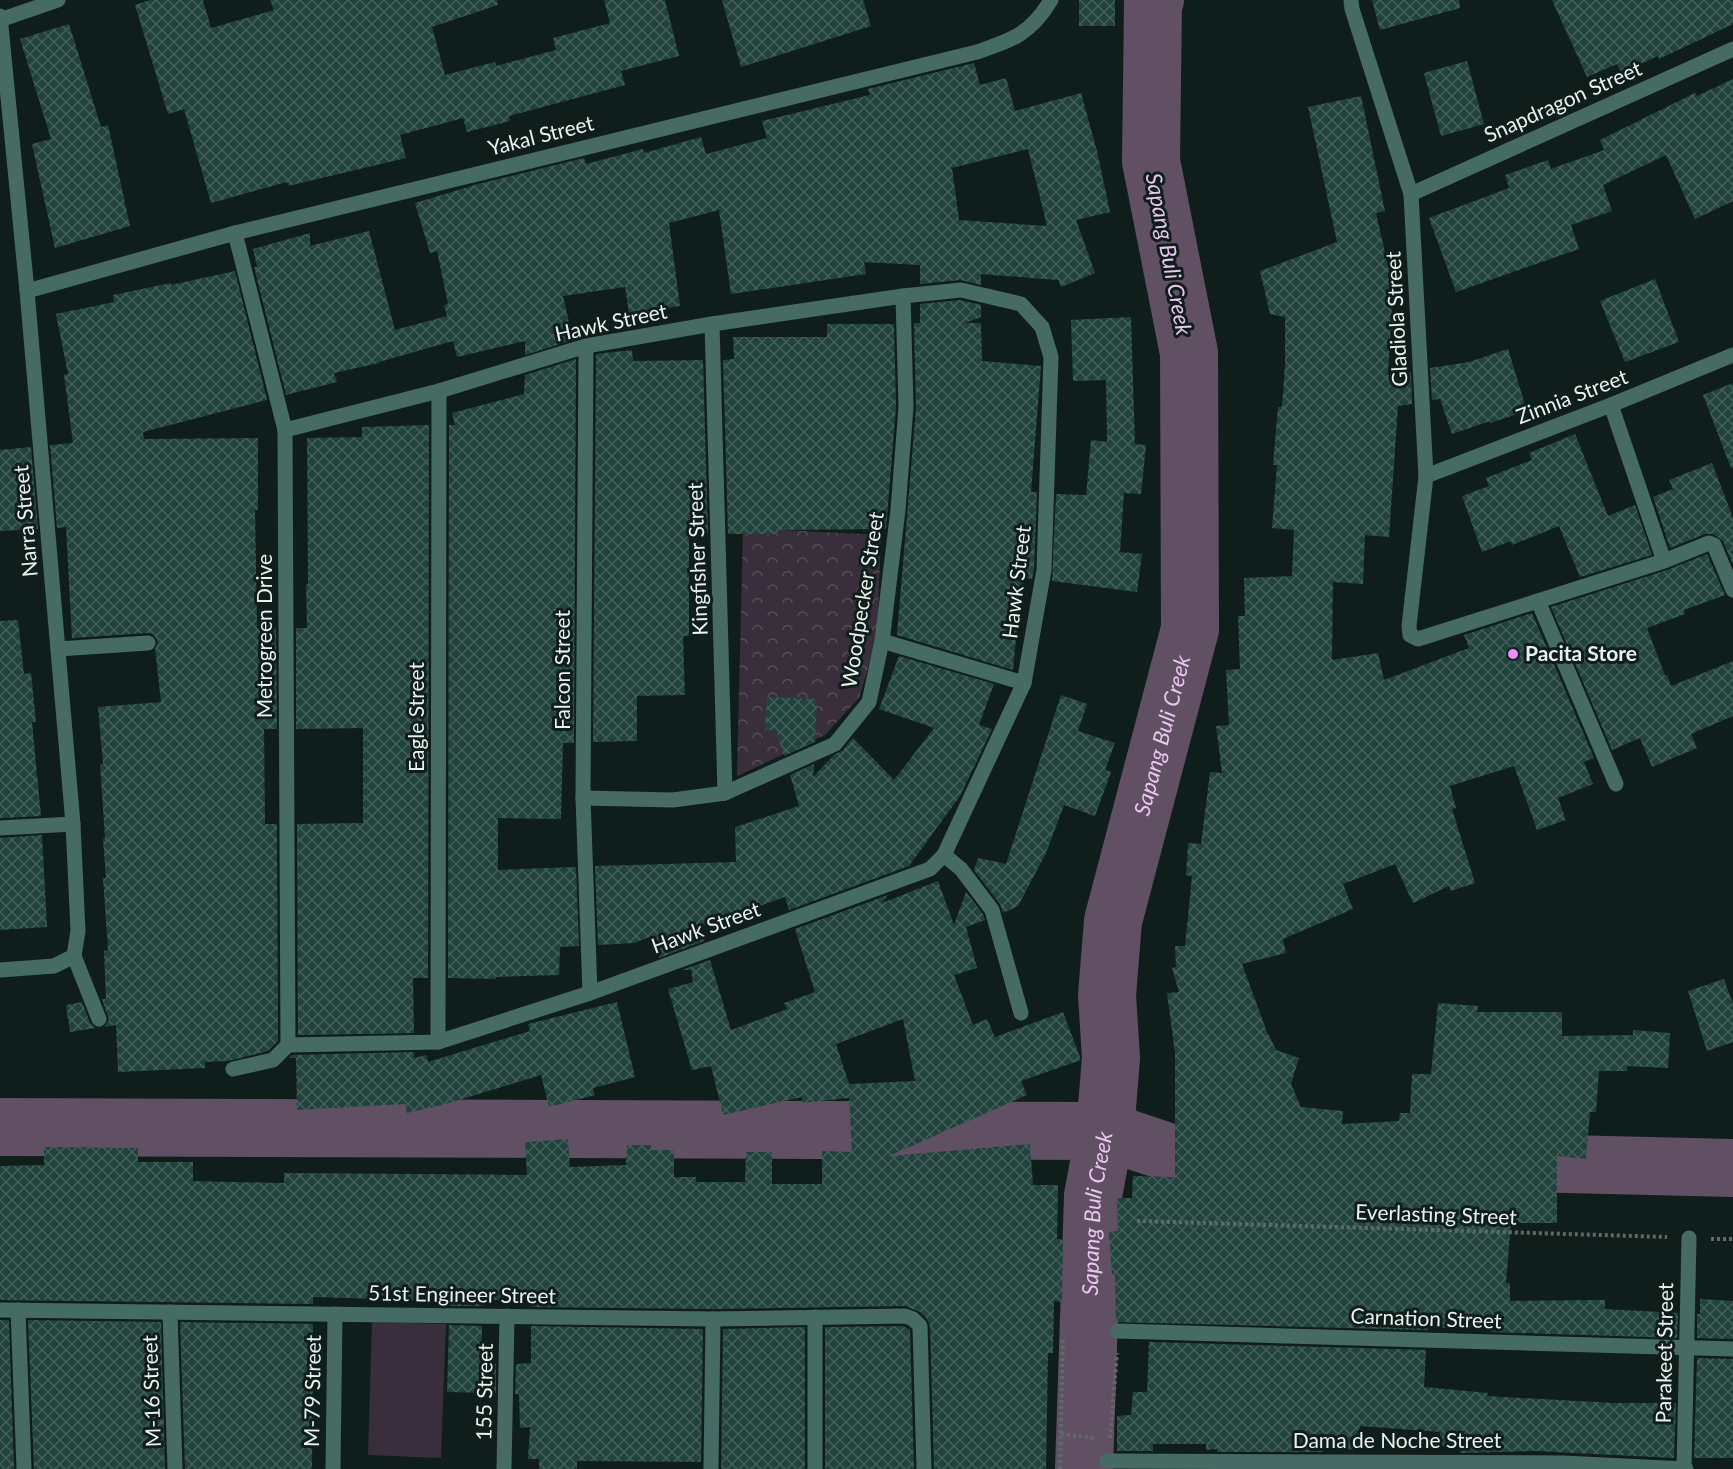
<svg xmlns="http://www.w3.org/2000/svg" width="1733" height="1469" viewBox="0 0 1733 1469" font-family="Lato,sans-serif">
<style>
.grass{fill:#392e3b}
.park{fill:url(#park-crowns)}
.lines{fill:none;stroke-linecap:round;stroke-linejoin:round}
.river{stroke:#614f64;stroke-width:58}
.building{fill:url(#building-cross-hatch);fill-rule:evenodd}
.path{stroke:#5d6a67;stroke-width:4;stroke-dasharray:3 3;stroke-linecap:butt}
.service{stroke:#456b64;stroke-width:15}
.minor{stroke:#456b64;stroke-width:15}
.poi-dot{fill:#eb8dfc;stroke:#101e1b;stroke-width:2}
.labels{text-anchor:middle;stroke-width:6;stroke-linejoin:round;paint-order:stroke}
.street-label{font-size:21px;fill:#e9f2f0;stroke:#101e1b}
.poi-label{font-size:21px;font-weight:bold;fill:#e9f2f0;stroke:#101e1b;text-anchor:start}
.water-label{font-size:22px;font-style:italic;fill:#ebc6f1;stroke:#101e1b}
</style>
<defs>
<pattern id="park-crowns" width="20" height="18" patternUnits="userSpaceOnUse" patternTransform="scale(1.5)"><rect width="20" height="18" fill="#392e3b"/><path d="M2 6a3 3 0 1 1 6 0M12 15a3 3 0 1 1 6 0" fill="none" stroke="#564d58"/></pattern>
<pattern id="building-cross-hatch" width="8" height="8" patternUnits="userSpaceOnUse" patternTransform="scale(1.5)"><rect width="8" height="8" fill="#22433d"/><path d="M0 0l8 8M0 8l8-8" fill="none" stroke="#425f59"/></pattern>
</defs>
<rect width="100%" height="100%" fill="#101e1b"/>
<path class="grass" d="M372 1322 446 1324 441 1458 368 1455Z"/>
<path class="park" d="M743 528 881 535 877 638 859 698 825 735 737 776Z"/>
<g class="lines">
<g class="river">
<path d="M0 1127 1105 1131 1201 1163 1254 1160"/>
<path d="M1477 1162 1733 1168"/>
<path id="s1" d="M1084 1469 1093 1196 1105 1131 1111 1058 1107 995 1113 921 1190 629 1189 353 1151 161 1153 3 1155 0"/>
</g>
</g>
<g class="building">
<path d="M150 0H203L211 28 274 10 270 0H497L498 5 432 27 445 75 495 62 496 66 556 50 553 38 610 23 604 0H665L679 56 621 71 625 85 509 116 510 121 467 132 463 118 400 135 406 158 288 186 287 182 211 203 184 109 168 114 135 5Z"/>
<path d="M722 0H863L871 26 741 67Z"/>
<rect x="1079" y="0" width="36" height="26"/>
<path d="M1372 0H1459L1460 8 1380 30Z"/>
<path d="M1552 0H1733V24L1659 59 1658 56 1621 73 1617 64 1587 77Z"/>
<path d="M69 24 101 127 108 125 130 226 55 248 32 144 51 139 20 39Z"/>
<path d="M1467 61 1484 124 1441 136 1424 73Z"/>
<path d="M974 63 980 85 1006 78 1015 111 1081 93 1097 151 1110 212 1076 220 1095 273 1061 287 1058 280 981 274V285L960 280 920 284V265L864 262 866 274 731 294 719 210 669 223 680 306 629 314 625 287 563 296 573 340 525 355V341L457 357 453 341 379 362V363L334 373 337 382 286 395 254 267H257L253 249 310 233V246L369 231 395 330 447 316 444 305 448 304 437 251 430 253 415 203 478 184 584 158 586 164 643 149 644 153 701 137 706 154 767 138 762 121 870 95 868 89ZM1028 149 1047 226 959 220 952 168Z"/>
<path d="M1733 79V201L1695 219 1666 155 1603 185 1612 211 1571 225 1579 249 1456 292 1429 218 1509 188 1505 175 1548 160 1551 169 1604 150 1600 140 1695 93 1697 96Z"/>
<path d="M1361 96 1385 211 1376 213 1393 288 1388 375 1411 372 1412 404 1398 406 1389 537 1365 535 1363 584 1333 582 1332 660 1378 653 1384 680 1469 648 1464 635 1532 613 1594 758 1584 762 1593 784 1558 798 1566 820 1537 830 1514 766 1450 786 1456 808 1452 809 1475 883 1451 891 1449 886 1413 903 1395 864 1343 884 1353 909 1283 939 1286 953 1242 964 1268 1035H1269L1276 1050 1299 1058 1291 1084 1301 1107 1343 1111 1342 1124 1399 1121 1400 1113H1410L1412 1074H1431L1438 1003 1478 1006 1477 1012H1562V1036L1633 1035V1030L1670 1033 1668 1068 1627 1066V1071H1599L1596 1112H1590L1586 1159 1557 1156V1223H1511L1506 1283H1510V1301L1605 1300V1309L1678 1313 1677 1338 1491 1332V1327L1428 1328V1330L1116 1322 1115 1275H1112L1109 1232 1118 1231 1117 1198H1132L1133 1176 1175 1177V1053L1167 993 1179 992 1172 968 1176 967 1175 946H1185L1192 876 1186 875 1188 843 1201 844 1210 772 1222 773 1216 726 1229 725 1226 670 1240 669 1238 616H1245L1244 578 1292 576 1294 530 1272 528 1277 465H1273L1278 407H1282L1285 365V317L1270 314 1260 271 1337 242 1308 107Z"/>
<path d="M235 271 267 400 143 432 144 439 258 438V510H255L257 628H276L277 729H264L265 824H277L278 1041 268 1051 228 1061 205 1062V1068L118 1072 116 1025 104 1027 109 1020 102 999H106L104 951 108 950 103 878H106L103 839 105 838 100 764H103L98 707 161 702 155 649 158 642 153 634 147 633 72 638 66 527 57 528 50 445 73 443 64 375 68 374 56 314 114 302 113 295 171 283V285Z"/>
<path d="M1655 279 1679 342 1625 362 1600 301Z"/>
<path d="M960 300 981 305V317L965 323H981L982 361 1041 366 1031 492H1037L1034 569 1032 579 1024 578 1021 608H1019L1013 670 897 635 916 408 914 323H920V304Z"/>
<path d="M1131 317 1135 444 1146 445 1141 494 1124 493 1120 552 1142 554 1137 592 1052 581 1056 494 1086 495 1091 440 1107 442 1106 380 1073 381 1071 320Z"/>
<path d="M827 324H894L896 407 886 529 778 530V534H728L723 360 734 359 733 337H827Z"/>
<path d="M1508 349 1527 411 1490 423V421L1452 434 1440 399 1432 400 1430 368 1469 362Z"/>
<path d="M632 350 633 361 703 360 708 534 689 535V636H683L685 695 637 696V741L593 742 596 354Z"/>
<path d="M576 359 574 743H563L561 819 498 818V870L576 867 579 946 560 947 559 975 496 977V979L448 978 449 425H455L452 413 524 394 525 375Z"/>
<path d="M1733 383V468H1731L1703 395Z"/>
<path d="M429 425 428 978H413L414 1033 298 1035 297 824 363 823V728L296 729V628H307L306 584H308L307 438 362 437V427Z"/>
<path d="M1575 434 1608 516 1635 505 1652 555 1580 577 1559 526 1512 545 1511 541 1482 552 1462 496 1489 486 1486 478 1532 460 1529 453Z"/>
<path d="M31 447 38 529 0 531V450Z"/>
<path d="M1712 463 1733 518V565L1723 541 1713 534H1705L1670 548 1653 497 1673 489 1669 480Z"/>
<path d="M1707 554 1725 595 1684 610 1685 614 1647 628 1665 676 1667 675 1671 686 1733 661V716L1691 734 1697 748 1652 767 1640 738 1612 750 1551 607 1667 570Z"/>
<path d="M18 620 24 674 31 673 36 722H32L41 816 0 818V621Z"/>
<path d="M899 656 994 684 979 725 992 729 960 796 909 866 789 910 785 897 700 927 704 941 659 958 652 936 634 943 598 945 595 866 736 862 735 827 799 806 790 775 814 764 813 777 835 754 842 751 853 738 894 780 934 728 879 709Z"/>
<path d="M1061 695 1087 704 1078 731 1115 743 1105 770 1111 772 1095 816 1064 805 1046 853 1018 906 1003 913 1000 904 974 870 978 858 1006 864Z"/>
<path d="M767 697 817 699 815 742 784 756 776 730H765Z"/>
<path d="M42 835 47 927 0 930V838Z"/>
<path d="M938 881 954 925 966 892 983 914 985 920 966 927 977 968 954 975 973 1025 987 1019 995 1037 1063 1012 1081 1060 1021 1081 1027 1095 889 1156 1030 1144 1033 1185H1058L1057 1239 1063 1240 1062 1302 1054 1301 1053 1353H1048L1046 1469H934L930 1326 927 1319 920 1312 905 1306 713 1309 531 1307V1300H483V1306H450V1301L313 1297V1304L0 1300V1166L44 1165V1147L138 1148V1162H193V1181L284 1183V1173L527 1175 525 1142 568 1139 570 1167 626 1165 627 1145H651V1150H674V1177H696V1182H745L746 1152H772V1184H822V1151L852 1152 849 1098 802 1103V1097L723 1115 711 1066 692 1070 668 989 693 982 691 970H682L710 960 731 1030 787 1009 784 1003 815 992 795 929 888 895 882 903ZM903 1019 915 1081 849 1084 836 1044Z"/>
<path d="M1724 979 1733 1004V1042L1707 1051 1688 991Z"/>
<path d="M82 1002 90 1023 96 1028 70 1032 66 1005Z"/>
<path d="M617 1002 635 1077 593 1088 595 1095 549 1107 541 1075 442 1105 407 1113 405 1104 297 1110 296 1058H289L292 1055 414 1052V1058L426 1055 428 1062 530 1031 528 1024Z"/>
<path d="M1700 1299 1733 1301V1339L1697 1338V1314H1700Z"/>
<path d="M0 1320H9L14 1469H0Z"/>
<path d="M28 1320 161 1322 165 1469H34Z"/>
<path d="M180 1322 313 1324 312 1469H185Z"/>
<path d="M449 1325 482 1326 481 1364H496V1393L447 1392Z"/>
<path d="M531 1326 703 1329 701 1462 577 1461V1469H539V1459H528L530 1427 520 1428 519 1394H515L516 1364 531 1363Z"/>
<path d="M903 1326 910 1330 914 1469H825V1327Z"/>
<path d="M805 1327V1469H721L723 1329Z"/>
<path d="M1149 1342 1426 1350 1424 1387 1488 1393 1487 1396 1613 1403H1676L1674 1458 1535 1451 1460 1453V1447L1439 1446 1440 1432 1360 1426V1450L1323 1449V1452H1217V1449L1206 1450V1444H1153V1451H1117V1416L1131 1415 1133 1392H1147Z"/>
<path d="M1697 1358 1733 1359V1458H1694Z"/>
</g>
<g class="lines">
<g class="path">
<path d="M1137 1221 1667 1237"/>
<path d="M1711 1239H1733"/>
<path d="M1061 1434 1094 1438 1095 1441"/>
<path d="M1110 1438 1117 1353"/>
<path d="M1060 1469 1063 1339"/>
</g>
<g class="service">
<path d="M58 649 148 643"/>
<path d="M0 828 73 824"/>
<path d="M944 855 961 869 992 910 1021 1013"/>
<path d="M18 1310 24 1469"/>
<path d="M170 1312 175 1469"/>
<path d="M1118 1331 1733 1349"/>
<path d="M333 1469 335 1314"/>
<path d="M711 1469 713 1319"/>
<path d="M815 1469V1317"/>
</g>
<g class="minor">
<path d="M1351 0 1352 9 1411 194 1426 476 1409 626 1410 635 1418 639 1664 561 1709 543 1714 545 1733 590"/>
<path d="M0 16 27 291 73 824 78 931 74 956 99 1019"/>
<path d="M0 20 58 0"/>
<path d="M1411 194 1733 49"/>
<path d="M235 233 285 430 288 1045"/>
<path d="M27 291 235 233 977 52C1012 40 1031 34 1051 0"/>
<path d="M712 324 725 793"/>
<path d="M586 346 583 798 590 993"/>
<path d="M1611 405 1664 561"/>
<path d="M1426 476 1611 405 1733 355"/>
<path d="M1538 601 1616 784"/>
<path d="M882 641 1024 683"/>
<path d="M583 798 673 800 725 793 835 744 869 702 882 641 898 510 906 407 903 296"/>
<path d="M0 970 54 966 74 956"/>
<path d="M438 1042 439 391"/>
<path d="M233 1069 273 1060 288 1045 438 1042 590 993 930 869 944 855 1024 683 1044 570 1051 357 1042 327 1021 304 961 290 903 296 712 324 586 346 439 391 285 430"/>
<path d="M0 1310 713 1319 905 1316 913 1319 920 1326 924 1469"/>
<path d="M1107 1461 1563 1463 1686 1469"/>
<path d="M504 1469 507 1316"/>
<path d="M1684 1469 1689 1238"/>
</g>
</g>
<circle class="poi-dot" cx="1513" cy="654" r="6"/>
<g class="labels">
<g class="street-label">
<text transform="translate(1563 102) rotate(-24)" y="7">Snapdragon Street</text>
<text transform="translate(541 136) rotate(-14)" y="7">Yakal Street</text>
<text transform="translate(1397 319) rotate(-93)" y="7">Gladiola Street</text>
<text transform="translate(611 323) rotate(-12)" y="7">Hawk Street</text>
<text transform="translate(1572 397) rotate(-21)" y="7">Zinnia Street</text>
<text transform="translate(26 521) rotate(-95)" y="7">Narra Street</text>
<text transform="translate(698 559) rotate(-92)" y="7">Kingfisher Street</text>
<text transform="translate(1017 582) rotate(-83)" y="7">Hawk Street</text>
<text transform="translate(863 600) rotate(-81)" y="7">Woodpecker Street</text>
<text transform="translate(265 636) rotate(-90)" y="7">Metrogreen Drive</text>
<text transform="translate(563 670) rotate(-90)" y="7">Falcon Street</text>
<text transform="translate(417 717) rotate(-90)" y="7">Eagle Street</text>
<text transform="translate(706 928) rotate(-20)" y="7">Hawk Street</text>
<text transform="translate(1436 1215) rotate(2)" y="7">Everlasting Street</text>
<text transform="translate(462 1295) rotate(1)" y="7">51st Engineer Street</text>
<text transform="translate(1426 1319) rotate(2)" y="7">Carnation Street</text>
<text transform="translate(1665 1353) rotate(-89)" y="7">Parakeet Street</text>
<text transform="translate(152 1391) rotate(-92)" y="7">M-16 Street</text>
<text transform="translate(313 1391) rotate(-89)" y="7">M-79 Street</text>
<text transform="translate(485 1392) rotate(-89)" y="7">155 Street</text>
<text x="1397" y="1448">Dama de Noche Street</text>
</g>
<g class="poi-label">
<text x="1525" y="661">Pacita Store</text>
</g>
<g class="water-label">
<text transform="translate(1169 254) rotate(79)" y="8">Sapang Buli Creek</text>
<text dy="8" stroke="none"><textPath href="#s1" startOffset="742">Sapang Buli Creek</textPath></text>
<text dy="8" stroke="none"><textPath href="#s1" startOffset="256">Sapang Buli Creek</textPath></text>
</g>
</g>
</svg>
